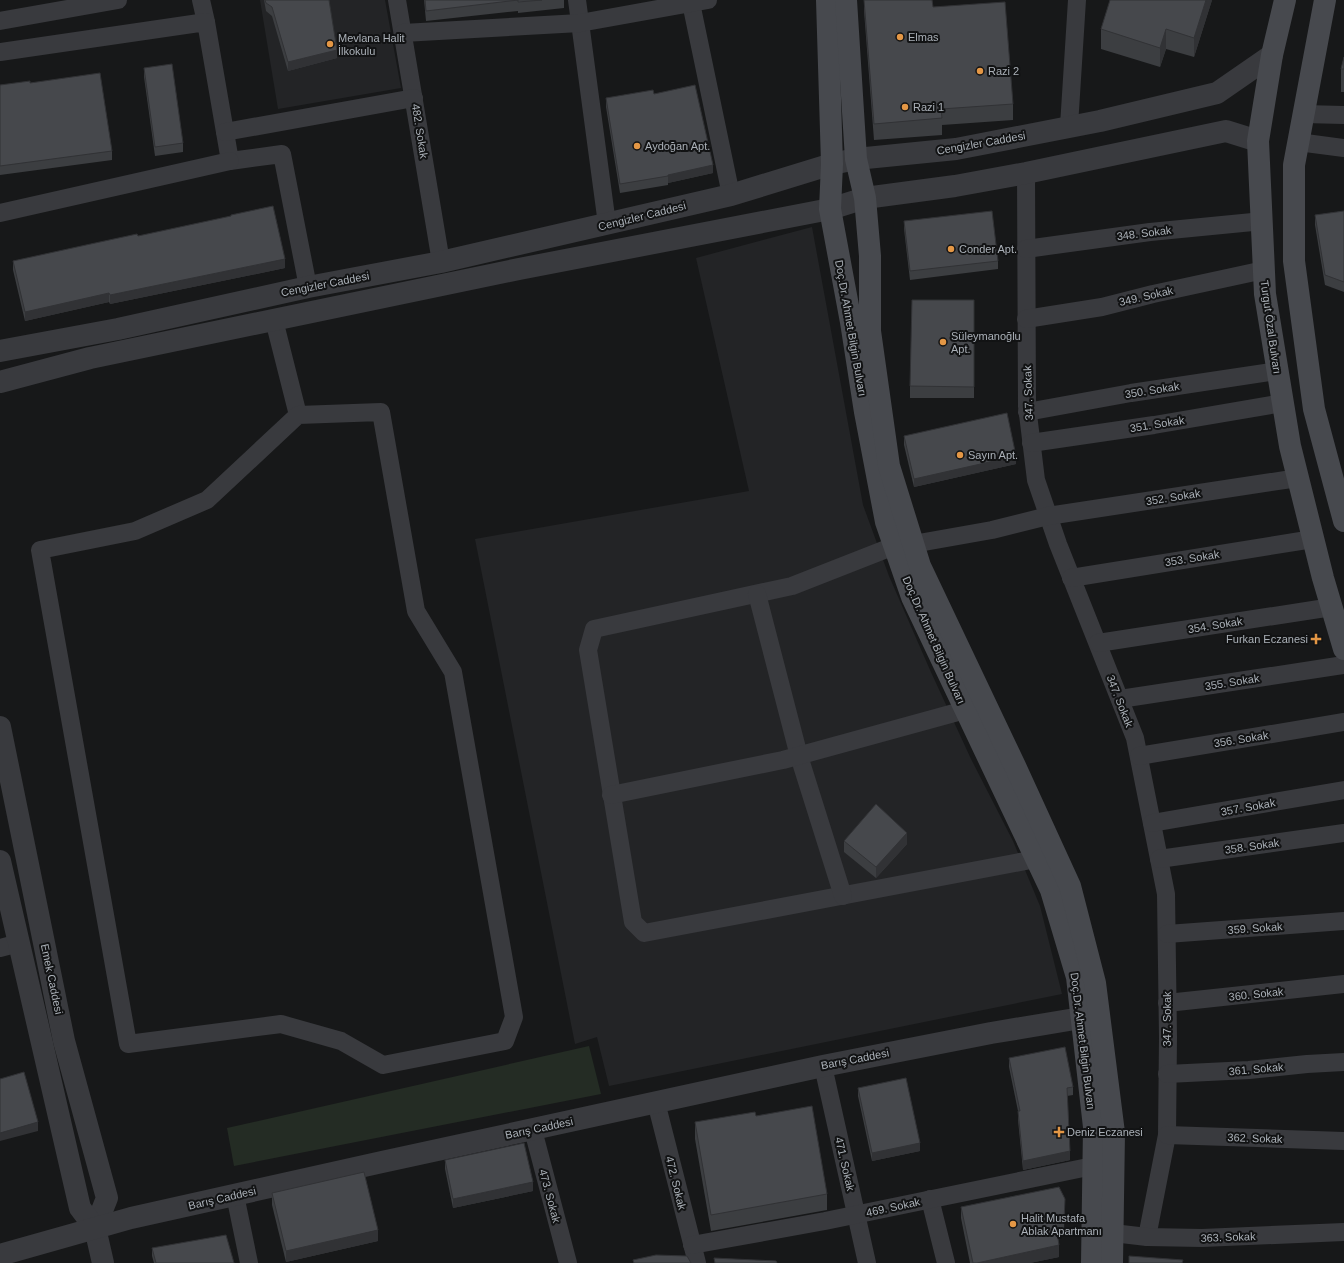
<svg xmlns="http://www.w3.org/2000/svg" width="1344" height="1263" viewBox="0 0 1344 1263" font-family="Arial,sans-serif">
<style>
.built{fill:#232426}
.green{fill:#242c24}
.lines{fill:none;stroke-linecap:round;stroke-linejoin:round}
.minor{stroke:#393a3e;stroke-width:18}
.tertiary{stroke:#393a3e;stroke-width:22}
.secondary{stroke:#47494e;stroke-width:22}
.wall{fill:#3c3e41}
.shaded-wall{fill:#313235}
.building{fill:#46484c;stroke:#313235}
.poi-dot{fill:#e49745;stroke:#121314;stroke-width:1.5}
.labels{text-anchor:middle;stroke-width:4;stroke-linejoin:round;paint-order:stroke}
.poi-label{font-size:11px;fill:#abb1b8;stroke:#121314;text-anchor:start}
.street-label{font-size:11px;fill:#abb1b8;stroke:#121314}
</style>
<rect width="100%" height="100%" fill="#171819"/>
<g class="built">
<path d="M260 0H385L401 88 278 109Z"/>
<path d="M812 227 863 505 889 576 930 670 971 759 1013 841 1040 906 1062 994 609 1086 597 1037 575 1044 475 539 749 491 696 258Z"/>
</g>
<path class="green" d="M589 1046 601 1094 234 1166 227 1128Z"/>
<g class="lines">
<g class="minor">
<path d="M201 0 206 22"/>
<path d="M397 0 441 262"/>
<path d="M577 0 607 224"/>
<path d="M691 3 731 195"/>
<path d="M0 21 118 0"/>
<path d="M403 33 580 23 708 0"/>
<path d="M0 52 206 22 230 161 282 154 308 287"/>
<path d="M1303 114 1344 115"/>
<path d="M1069 126 1077 0"/>
<path d="M225 132 414 98"/>
<path d="M1298 142 1344 148"/>
<path d="M1026 173 1027 406 1036 480 1058 544 1135 738 1166 894 1168 1037 1167 1135 1147 1237"/>
<path d="M0 213 230 161"/>
<path d="M1026 249 1150 232 1263 221"/>
<path d="M1026 319 1102 307 1153 294 1264 270"/>
<path d="M274 320 298 415"/>
<path d="M381 412 416 611 453 672 514 1017 505 1041 383 1065 341 1041 281 1024 128 1044 40 550 135 531 207 500 298 415Z"/>
<path d="M1027 412 1131 393 1277 371"/>
<path d="M1031 443 1154 425 1283 403"/>
<path d="M913 544 992 530 1048 516 1298 478"/>
<path d="M894 546 792 586 594 629 588 650 633 922 644 933 1036 859"/>
<path d="M1071 578 1313 539"/>
<path d="M757 594 799 756 843 896"/>
<path d="M1098 643 1332 607"/>
<path d="M1120 699 1344 665"/>
<path d="M1139 756 1344 722"/>
<path d="M611 795 783 760 965 710"/>
<path d="M1152 823 1344 790"/>
<path d="M1159 859 1344 833"/>
<path d="M1167 934 1344 921"/>
<path d="M0 948 19 943"/>
<path d="M1167 1003 1344 984"/>
<path d="M823 1066 867 1263"/>
<path d="M1167 1074 1249 1070 1307 1064 1344 1062"/>
<path d="M656 1102 697 1263"/>
<path d="M533 1130 568 1263"/>
<path d="M1167 1135 1344 1141"/>
<path d="M235 1195 249 1263"/>
<path d="M930 1199 946 1263"/>
<path d="M1113 1233 1147 1237 1202 1238 1344 1232"/>
<path d="M692 1245 825 1221 1093 1166"/>
</g>
<g class="tertiary">
<path d="M0 351 118 329 308 287 441 262 731 195 832 164 856 159 956 149 1100 121 1217 93 1272 55"/>
<path d="M0 382 90 358 519 269 830 209 865 198 955 186 1026 173 1226 131 1258 141"/>
<path d="M0 727 64 1041 107 1198 95 1228"/>
<path d="M0 861 80 1208 95 1228 103 1263"/>
<path d="M0 1255 131 1218 382 1162 823 1066 991 1033 1081 1018"/>
</g>
<g class="secondary">
<path d="M827 0 832 164 830 209 851 322 865 412 886 522 912 597 1051 890 1077 977 1094 1127 1092 1263"/>
<path d="M846 0 856 159 865 198 870 256V331L889 466 920 566 1015 766 1070 886 1095 983 1114 1133 1112 1263"/>
<path d="M1285 0 1272 55 1258 141 1265 294 1290 446 1323 578 1344 649"/>
<path d="M1325 0 1294 165V261L1314 409 1344 521"/>
</g>
</g>
<g class="wall">
<path d="M264 0H329L337 58 288 71 272 16 266 11Z"/>
<path d="M424 0H564V8L518 13V11L426 21Z"/>
<path d="M864 0H932L933 7 1013 104V120L942 125V135L874 140 864 11Z"/>
<path d="M1212 0 1194 57 1166 49 1160 67 1101 49V29Z"/>
<path d="M1344 57V92H1341V69Z"/>
<path d="M144 68 183 143V152L155 156 144 77Z"/>
<path d="M30 83 112 151V160L0 175V85Z"/>
<path d="M654 94 713 173 668 183V185L620 193 606 107V98Z"/>
<path d="M1344 211V292L1325 285 1315 225V215Z"/>
<path d="M904 221 998 261V269L910 280 904 229Z"/>
<path d="M138 236 285 268 110 304 109 302 25 321 13 270V261Z"/>
<path d="M974 300V398H910V386Z"/>
<path d="M904 436 1016 464 914 487 904 445Z"/>
<path d="M844 841 907 844 876 878 844 852Z"/>
<path d="M1009 1058 1073 1087V1095L1067 1096 1070 1160 1023 1170 1018 1120V1111L1009 1067Z"/>
<path d="M858 1088 920 1151 872 1161 858 1096Z"/>
<path d="M695 1122 827 1194V1210L711 1231 695 1139Z"/>
<path d="M445 1160 533 1191 453 1208 445 1169Z"/>
<path d="M272 1193 378 1241 286 1262 272 1205Z"/>
<path d="M1065 1199 1064 1231H1057L1059 1257 1030 1263H970L961 1218V1207Z"/>
<path d="M152 1248 234 1263H154L152 1256Z"/>
</g>
<g class="shaded-wall">
<path d="M1206 0H1212L1194 57V38Z"/>
<path d="M1166 29V49L1160 67V48Z"/>
<path d="M337 50V58L288 71V62Z"/>
<path d="M713 165V173L668 183V175Z"/>
<path d="M285 259V268L110 304V295Z"/>
<path d="M109 293V302L25 321V312Z"/>
<path d="M1016 456V464L914 487V479Z"/>
<path d="M907 833V844L876 878V867Z"/>
<path d="M38 1122V1131L0 1141V1133Z"/>
<path d="M920 1143V1151L872 1161V1153Z"/>
<path d="M1070 1151V1160L1023 1170V1161Z"/>
<path d="M533 1182V1191L453 1208V1199Z"/>
<path d="M378 1230V1241L286 1262V1251Z"/>
<path d="M1059 1245V1257L1030 1263H977Z"/>
</g>
<g class="building">
<path d="M265 0H329L337 50 288 62 272 7 266 3Z"/>
<path d="M425 0H542L518 2V0L426 11Z"/>
<path d="M864 0H932L933 7 1005 2 1013 104 941 109 942 118 874 124Z"/>
<path d="M1110 0H1206L1194 38 1166 29 1160 48 1101 29Z"/>
<path d="M1344 57V69H1341Z"/>
<path d="M172 64 183 143 155 147 144 68Z"/>
<path d="M100 73 112 151 0 166V85L30 81V83Z"/>
<path d="M695 85 713 165 668 175V176L620 184 606 98 653 90 654 94Z"/>
<path d="M273 206 285 259 110 295 109 293 25 312 13 261 86 245 137 234 138 236 231 216V215Z"/>
<path d="M992 211 998 261 910 271 904 221Z"/>
<path d="M1344 211V282L1325 275 1315 215Z"/>
<path d="M912 300H974V387L910 386Z"/>
<path d="M1007 413 1016 456 914 479 904 436Z"/>
<path d="M876 804 907 833 876 867 844 841Z"/>
<path d="M1065 1047 1073 1087 1067 1088 1070 1151 1023 1161 1018 1111H1020L1009 1058Z"/>
<path d="M24 1072 38 1122 0 1133V1079Z"/>
<path d="M906 1078 920 1143 872 1153 858 1088Z"/>
<path d="M812 1106 827 1194 711 1215 695 1122 755 1112 756 1116Z"/>
<path d="M524 1143 533 1182 453 1199 445 1160Z"/>
<path d="M364 1172 378 1230 286 1251 272 1193Z"/>
<path d="M1059 1187 1065 1199 1064 1220H1055L1059 1245 977 1263H973L961 1207Z"/>
<path d="M226 1235 234 1263H156L152 1248Z"/>
<path d="M656 1255 687 1256 691 1263H634L633 1260Z"/>
<path d="M1129 1256 1183 1260 1182 1263H1129Z"/>
<path d="M714 1258 776 1261 777 1263H715Z"/>
</g>
<g class="poi-dot">
<circle cx="900" cy="37" r="4"/>
<circle cx="330" cy="44" r="4"/>
<circle cx="980" cy="71" r="4"/>
<circle cx="905" cy="107" r="4"/>
<circle cx="637" cy="146" r="4"/>
<circle cx="951" cy="249" r="4"/>
<circle cx="943" cy="342" r="4"/>
<circle cx="960" cy="455" r="4"/>
<path d="M1314 633h4v4h4v4h-4v4h-4v-4h-4v-4h4z"/>
<path d="M1057 1126h4v4h4v4h-4v4h-4v-4h-4v-4h4z"/>
<circle cx="1013" cy="1224" r="4"/>
</g>
<g class="labels">
<g class="poi-label">
<text x="908" y="41">Elmas</text>
<text x="338" y="42">Mevlana Halit<tspan x="338" dy="13">İlkokulu</tspan></text>
<text x="988" y="75">Razi 2</text>
<text x="913" y="111">Razi 1</text>
<text x="645" y="150">Aydoğan Apt.</text>
<text x="959" y="253">Conder Apt.</text>
<text x="951" y="340">Süleymanoğlu<tspan x="951" dy="13">Apt.</tspan></text>
<text x="968" y="459">Sayın Apt.</text>
<text x="1308" y="643" text-anchor="end">Furkan Eczanesi</text>
<text x="1067" y="1136">Deniz Eczanesi</text>
<text x="1021" y="1222">Halit Mustafa<tspan x="1021" dy="13">Ablak Apartmanı</tspan></text>
</g>
<g class="street-label">
<text transform="translate(420 131) rotate(81)" y="4">482. Sokak</text>
<text transform="translate(981 143) rotate(-10)" y="4">Cengizler Caddesi</text>
<text transform="translate(642 216) rotate(-14)" y="4">Cengizler Caddesi</text>
<text transform="translate(1144 233) rotate(-7)" y="4">348. Sokak</text>
<text transform="translate(325 284) rotate(-11)" y="4">Cengizler Caddesi</text>
<text transform="translate(1146 296) rotate(-13)" y="4">349. Sokak</text>
<text transform="translate(1271 327) rotate(82)" y="4">Turgut Özal Bulvarı</text>
<text transform="translate(851 328) rotate(80)" y="4">Doç.Dr. Ahmet Bilgin Bulvarı</text>
<text transform="translate(1152 390) rotate(-9)" y="4">350. Sokak</text>
<text transform="translate(1028 393) rotate(-92)" y="4">347. Sokak</text>
<text transform="translate(1157 424) rotate(-9)" y="4">351. Sokak</text>
<text transform="translate(1173 497) rotate(-9)" y="4">352. Sokak</text>
<text transform="translate(1192 558) rotate(-9)" y="4">353. Sokak</text>
<text transform="translate(1215 625) rotate(-9)" y="4">354. Sokak</text>
<text transform="translate(934 640) rotate(66)" y="4">Doç.Dr. Ahmet Bilgin Bulvarı</text>
<text transform="translate(1232 682) rotate(-9)" y="4">355. Sokak</text>
<text transform="translate(1120 701) rotate(69)" y="4">347. Sokak</text>
<text transform="translate(1241 739) rotate(-9)" y="4">356. Sokak</text>
<text transform="translate(1248 807) rotate(-10)" y="4">357. Sokak</text>
<text transform="translate(1252 846) rotate(-8)" y="4">358. Sokak</text>
<text transform="translate(1255 928) rotate(-4)" y="4">359. Sokak</text>
<text transform="translate(52 979) rotate(78)" y="4">Emek Caddesi</text>
<text transform="translate(1256 994) rotate(-6)" y="4">360. Sokak</text>
<text transform="translate(1167 1019) rotate(-90)" y="4">347. Sokak</text>
<text transform="translate(1083 1041) rotate(83)" y="4">Doç.Dr. Ahmet Bilgin Bulvarı</text>
<text transform="translate(855 1059) rotate(-11)" y="4">Barış Caddesi</text>
<text transform="translate(1256 1069) rotate(-5)" y="4">361. Sokak</text>
<text transform="translate(539 1128) rotate(-12)" y="4">Barış Caddesi</text>
<text transform="translate(1255 1138) rotate(2)" y="4">362. Sokak</text>
<text transform="translate(845 1164) rotate(77)" y="4">471. Sokak</text>
<text transform="translate(676 1183) rotate(76)" y="4">472. Sokak</text>
<text transform="translate(550 1196) rotate(75)" y="4">473. Sokak</text>
<text transform="translate(222 1198) rotate(-13)" y="4">Barış Caddesi</text>
<text transform="translate(893 1207) rotate(-12)" y="4">469. Sokak</text>
<text transform="translate(1228 1237) rotate(-2)" y="4">363. Sokak</text>
</g>
</g>
</svg>
